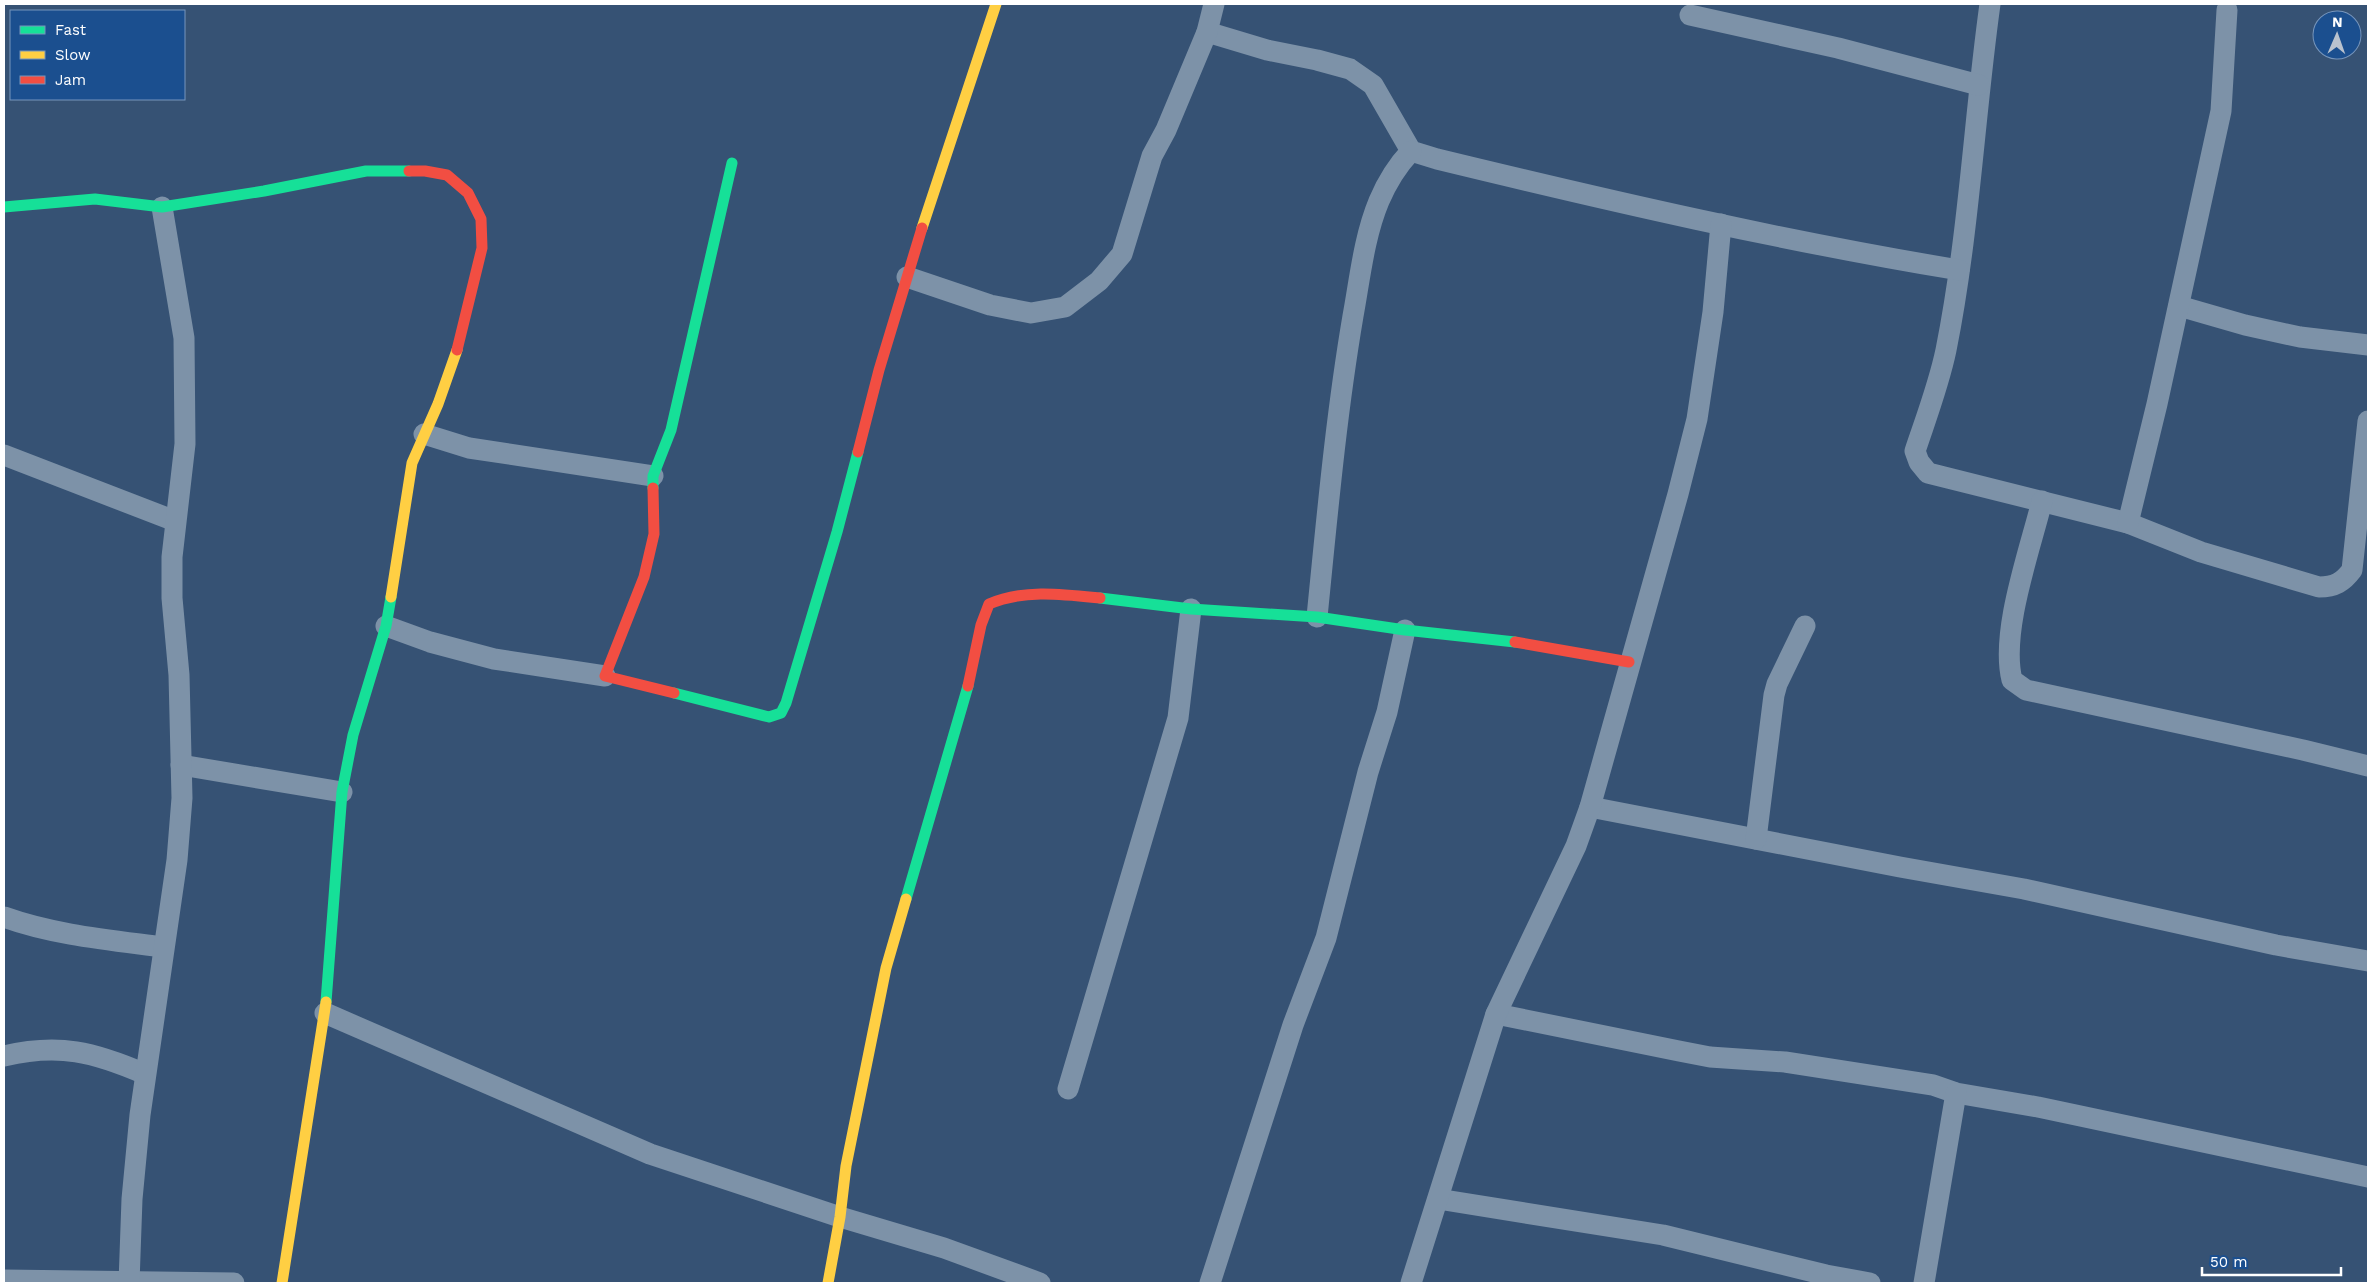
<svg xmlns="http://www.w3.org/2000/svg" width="2372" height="1287" viewBox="0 0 2372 1287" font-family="'Work Sans',sans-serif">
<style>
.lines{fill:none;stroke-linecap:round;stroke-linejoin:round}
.street{stroke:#7d92a8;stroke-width:21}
.fast{stroke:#16e098;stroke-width:11}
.slow{stroke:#ffcf43;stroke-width:11}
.jam{stroke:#f24e42;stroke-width:11}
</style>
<rect width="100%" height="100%" fill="#365274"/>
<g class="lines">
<g class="street">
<path d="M1990 4C1974 119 1969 235 1946 350 1939 384 1926 418 1915 451L1919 462 1928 473 2128 523 2201 552 2319 587C2335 587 2343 582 2352 570L2368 421"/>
<path d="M1690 15 1838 48 1979 85"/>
<path d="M1207 32 1267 50 1317 60 1350 69 1373 85 1411 151 1437 159C1610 201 1783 241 1959 270"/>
<path d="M907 277 990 305 1031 313 1065 307 1099 281 1122 254 1152 156 1166 130 1207 32 1214 4"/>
<path d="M2179 306 2245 325 2300 337 2368 345"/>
<path d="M424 434 469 448 653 476"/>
<path d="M4 455 175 521"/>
<path d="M2042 501C2030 550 2000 632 2012 680L2026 690 2303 750 2368 766"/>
<path d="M2128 523 2157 404 2221 111 2227 10"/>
<path d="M1317 617C1327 517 1336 416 1353 316 1360 278 1364 237 1379 201 1387 182 1397 166 1411 151"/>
<path d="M386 626 430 642 494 659 605 676"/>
<path d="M181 765 342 792"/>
<path d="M1590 807 1900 867 2024 889 2276 945 2368 961"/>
<path d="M1756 839 1774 695 1777 684 1805 626"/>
<path d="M4 917C54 935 110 940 163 947"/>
<path d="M325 1013 650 1154 840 1217 944 1248 1040 1283"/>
<path d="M1496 1014 1679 1051 1710 1057 1785 1062 1933 1085 1956 1093 2038 1107 2368 1177"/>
<path d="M4 1056C59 1043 94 1052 145 1074"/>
<path d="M1068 1089 1178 718 1191 609"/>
<path d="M1438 1199 1663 1235 1826 1275 1870 1283"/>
<path d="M4 1280 234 1283"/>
<path d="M129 1283 132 1199 140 1115 177 860 182 798 179 675 172 598V557L185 444 184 338 162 207"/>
<path d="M1210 1283 1293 1025 1326 938 1368 772 1387 712 1405 630"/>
<path d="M1411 1283 1496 1014 1576 846 1590 807 1678 494 1697 419 1713 312 1721 224"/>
<path d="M1924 1283 1956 1093"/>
</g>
<g class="fast">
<path d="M4 207 95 199 162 207 264 191 366 171H409"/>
<path d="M653 488V476L671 430 732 163"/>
<path d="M1100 598 1191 609 1317 617 1405 630 1515 642"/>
<path d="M674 693 769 717 781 713 786 703 837 532 858 452"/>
<path d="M906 899 968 686"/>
<path d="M326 1002 342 792 353 735 386 626 391 597"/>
</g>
<g class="slow">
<path d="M922 228 996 4"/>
<path d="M391 597 412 463 438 404 457 350"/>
<path d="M282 1283 326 1002"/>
<path d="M828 1283 840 1217 846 1166 886 968 906 899"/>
</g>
<g class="jam">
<path d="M409 171H425L447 175 468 193 481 219 482 248 457 350"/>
<path d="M858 452 879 370 922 228"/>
<path d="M653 488 654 534 644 577 605 676 674 693"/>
<path d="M1515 642 1629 662"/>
<path d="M968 686 981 625 989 604C1024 589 1062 594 1100 598"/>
</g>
</g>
<rect width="2372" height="1287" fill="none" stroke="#ffffff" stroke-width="10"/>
<rect x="10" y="10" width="175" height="90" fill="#1b4f8f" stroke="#7695bc"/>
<rect x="20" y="26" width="25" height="8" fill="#16e098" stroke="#7695bc"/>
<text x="55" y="35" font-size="15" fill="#ffffff">Fast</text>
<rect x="20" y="51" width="25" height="8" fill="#ffcf43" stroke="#7695bc"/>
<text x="55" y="60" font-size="15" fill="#ffffff">Slow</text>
<rect x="20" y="76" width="25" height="8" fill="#f24e42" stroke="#7695bc"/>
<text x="55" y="85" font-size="15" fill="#ffffff">Jam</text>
<g transform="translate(2337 35) rotate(2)"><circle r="24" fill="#1b4f8f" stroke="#7695bc"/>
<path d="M0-4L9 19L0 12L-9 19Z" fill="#b9c2ce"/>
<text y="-8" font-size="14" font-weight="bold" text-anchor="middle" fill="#ffffff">N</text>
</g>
<path d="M2202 1267v8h139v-8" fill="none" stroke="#ffffff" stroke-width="2.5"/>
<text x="2210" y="1267" font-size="15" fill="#ffffff" stroke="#1b4f8f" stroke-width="4" paint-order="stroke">50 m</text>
</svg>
